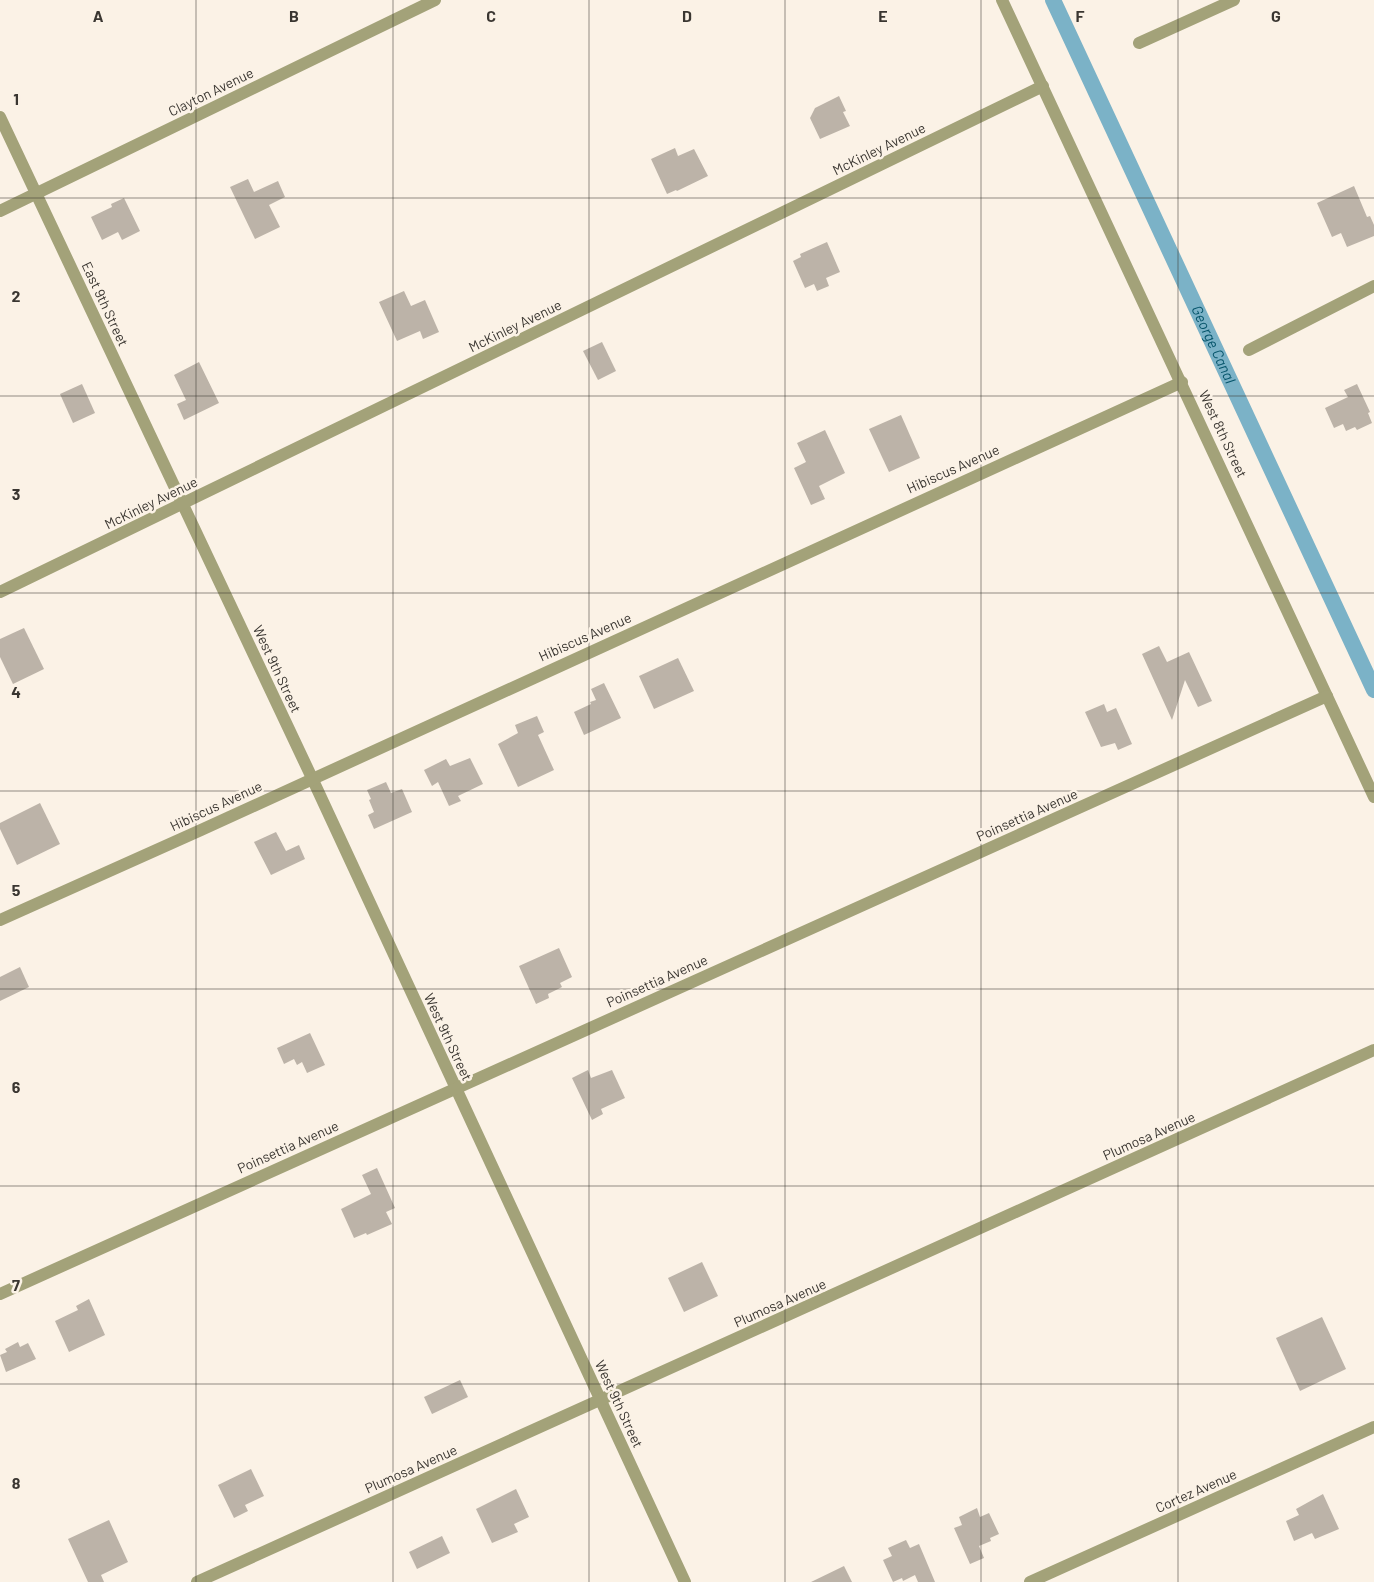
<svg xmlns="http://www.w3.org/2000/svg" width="1374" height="1582" viewBox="0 0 1374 1582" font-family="Barlow,sans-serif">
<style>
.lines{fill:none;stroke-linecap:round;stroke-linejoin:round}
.canal{stroke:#7bb2c7;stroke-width:16}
.building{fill:#bcb3a8}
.street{stroke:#a3a279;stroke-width:12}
.grid{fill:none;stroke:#3a3631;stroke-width:1;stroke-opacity:0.55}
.labels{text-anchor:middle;stroke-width:5;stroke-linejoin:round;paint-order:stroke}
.street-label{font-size:14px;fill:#3a3631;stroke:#fbf2e6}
.water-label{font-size:15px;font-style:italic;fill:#05546a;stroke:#fbf2e6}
.grid-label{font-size:16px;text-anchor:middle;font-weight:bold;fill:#3a3631;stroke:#fbf2e6;stroke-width:5;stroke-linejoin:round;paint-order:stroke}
</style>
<rect width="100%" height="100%" fill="#fbf2e6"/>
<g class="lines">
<path class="canal" id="s1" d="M1053 0 1374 690"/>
</g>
<g class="building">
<path d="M839 96 846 111 843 112 850 126 820 139 810 118 815 108Z"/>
<path d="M675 148 678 156 694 149 708 176 677 191 676 190 667 194 651 159Z"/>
<path d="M248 179 254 192 278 181 285 197 269 205 280 227 255 239 230 187Z"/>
<path d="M1354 186 1367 217 1370 216 1374 225V236L1347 247 1341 233 1332 237 1317 203Z"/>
<path d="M124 198 140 231 122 240 118 232 102 240 91 217 112 207 111 204Z"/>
<path d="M827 242 840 272 826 278 829 286 817 291 814 284 805 288 793 261 801 257 800 254Z"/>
<path d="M404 291 411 306 425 300 439 332 423 339 420 331 397 341 379 302Z"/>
<path d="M602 342 616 371 598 380 583 351Z"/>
<path d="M199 362 219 403 184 420 177 404 186 400 174 375Z"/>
<path d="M82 384 95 413 73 423 60 394Z"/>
<path d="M1357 384 1370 412 1368 413 1372 423 1357 430 1355 427 1346 431 1343 424 1334 428 1325 408 1348 397 1344 390Z"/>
<path d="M901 415 920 458 889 472 869 429Z"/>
<path d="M825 430 845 473 819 486 825 499 811 505 794 468 806 462 797 443Z"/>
<path d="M24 628 44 669 13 684 0 657V639Z"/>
<path d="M1159 646 1167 662 1189 652 1212 701 1198 707 1185 680 1172 720 1142 654Z"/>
<path d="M678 658 694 691 654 709 639 676Z"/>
<path d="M604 683 621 718 584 735 574 712 591 704 590 702 596 700 591 689Z"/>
<path d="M1104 704 1107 712 1116 708 1132 744 1118 750 1115 743 1101 747 1085 712Z"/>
<path d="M537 716 544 732 538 735 554 770 518 787 498 744 518 733 515 725Z"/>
<path d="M470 758 483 784 458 796 461 801 449 806 438 782 432 786 424 770 446 759 450 766Z"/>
<path d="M386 782 391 793 402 789 412 812 374 829 368 815 374 812 369 800 371 799 367 790Z"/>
<path d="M40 803 60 844 17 865 0 829V823Z"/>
<path d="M276 832 286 851 299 845 305 859 271 875 254 842Z"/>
<path d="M559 948 572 977 560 983 562 987 548 994 549 998 536 1004 519 966Z"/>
<path d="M20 967 29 987 0 1001V977Z"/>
<path d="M310 1033 325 1065 307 1073 302 1062 297 1065 294 1059 284 1064 277 1048Z"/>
<path d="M588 1070 591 1078 612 1070 625 1098 601 1109 603 1114 592 1120 572 1078Z"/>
<path d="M377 1168 395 1208 386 1212 392 1224 367 1235 366 1233 354 1238 341 1209 371 1194 362 1175Z"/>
<path d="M702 1262 718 1296 684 1312 668 1278Z"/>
<path d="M89 1299 105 1335 69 1352 55 1321 78 1310 76 1306Z"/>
<path d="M1322 1317 1346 1369 1300 1391 1276 1338Z"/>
<path d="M18 1342 20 1347 28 1343 36 1359 6 1372 0 1355 7 1352 5 1349Z"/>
<path d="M460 1380 468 1397 432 1414 424 1397Z"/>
<path d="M251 1469 264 1496 245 1505 248 1511 234 1518 218 1485Z"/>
<path d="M516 1489 529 1517 514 1524 518 1532 492 1543 476 1509Z"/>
<path d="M1323 1494 1339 1529 1315 1539 1312 1533 1294 1541 1286 1521 1299 1515 1296 1509Z"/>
<path d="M977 1508 980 1517 989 1513 999 1534 990 1538 991 1541 979 1546 984 1558 970 1564 954 1528 962 1525 959 1517Z"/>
<path d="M109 1520 128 1562 101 1575 104 1582H88L68 1539Z"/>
<path d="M442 1536 450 1553 417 1569 409 1552Z"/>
<path d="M906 1540 910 1548 919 1544 935 1582H918L915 1575 903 1581 902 1578 893 1582 883 1560 892 1556 888 1548Z"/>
<path d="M844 1566 852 1582H811Z"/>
</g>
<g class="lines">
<g class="street">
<path d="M1002 0 1374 797"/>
<path d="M1139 43 1234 0"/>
<path d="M0 117 312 778 685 1582"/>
<path d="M0 211 435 0"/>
<path d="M1249 350 1374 286"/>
<path d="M0 592 1043 86"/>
<path d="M0 920 201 830 1182 382"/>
<path d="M0 1294 1327 696"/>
<path d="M197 1582 1374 1050"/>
<path d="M1030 1582 1374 1427"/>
</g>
</g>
<path class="grid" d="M196 0V1582M393 0V1582M589 0V1582M785 0V1582M981 0V1582M1178 0V1582M0 198H1374M0 396H1374M0 593H1374M0 791H1374M0 989H1374M0 1186H1374M0 1384H1374"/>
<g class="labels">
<g class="street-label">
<text transform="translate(211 92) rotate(-26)" y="5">Clayton Avenue</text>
<text transform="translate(879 149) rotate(-26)" y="5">McKinley Avenue</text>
<text transform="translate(105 304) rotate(65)" y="5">East 9th Street</text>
<text transform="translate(515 326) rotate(-26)" y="5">McKinley Avenue</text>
<text transform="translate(1223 434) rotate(65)" y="5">West 8th Street</text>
<text transform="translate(953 469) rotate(-24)" y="5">Hibiscus Avenue</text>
<text transform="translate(151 503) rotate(-26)" y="5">McKinley Avenue</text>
<text transform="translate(585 637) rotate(-24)" y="5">Hibiscus Avenue</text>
<text transform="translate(277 669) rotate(65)" y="5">West 9th Street</text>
<text transform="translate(216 806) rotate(-25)" y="5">Hibiscus Avenue</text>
<text transform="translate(1027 815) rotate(-24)" y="5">Poinsettia Avenue</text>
<text transform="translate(657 981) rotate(-24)" y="5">Poinsettia Avenue</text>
<text transform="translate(448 1037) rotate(65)" y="5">West 9th Street</text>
<text transform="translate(1149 1136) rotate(-24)" y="5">Plumosa Avenue</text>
<text transform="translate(288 1147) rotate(-24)" y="5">Poinsettia Avenue</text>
<text transform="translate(780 1303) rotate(-24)" y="5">Plumosa Avenue</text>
<text transform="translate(619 1404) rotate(65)" y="5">West 9th Street</text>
<text transform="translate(411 1469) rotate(-24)" y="5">Plumosa Avenue</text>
<text transform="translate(1196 1491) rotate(-24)" y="5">Cortez Avenue</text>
</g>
<g class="water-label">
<text dy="5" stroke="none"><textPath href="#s1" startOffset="380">George Canal</textPath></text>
</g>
</g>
<g class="grid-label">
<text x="98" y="22">A</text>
<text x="294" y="22">B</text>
<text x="491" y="22">C</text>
<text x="687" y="22">D</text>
<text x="883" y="22">E</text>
<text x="1080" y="22">F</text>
<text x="1276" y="22">G</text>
<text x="16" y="105">1</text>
<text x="16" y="302">2</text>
<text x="16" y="500">3</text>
<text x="16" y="698">4</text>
<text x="16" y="896">5</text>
<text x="16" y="1093">6</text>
<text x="16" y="1291">7</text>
<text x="16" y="1489">8</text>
</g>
</svg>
